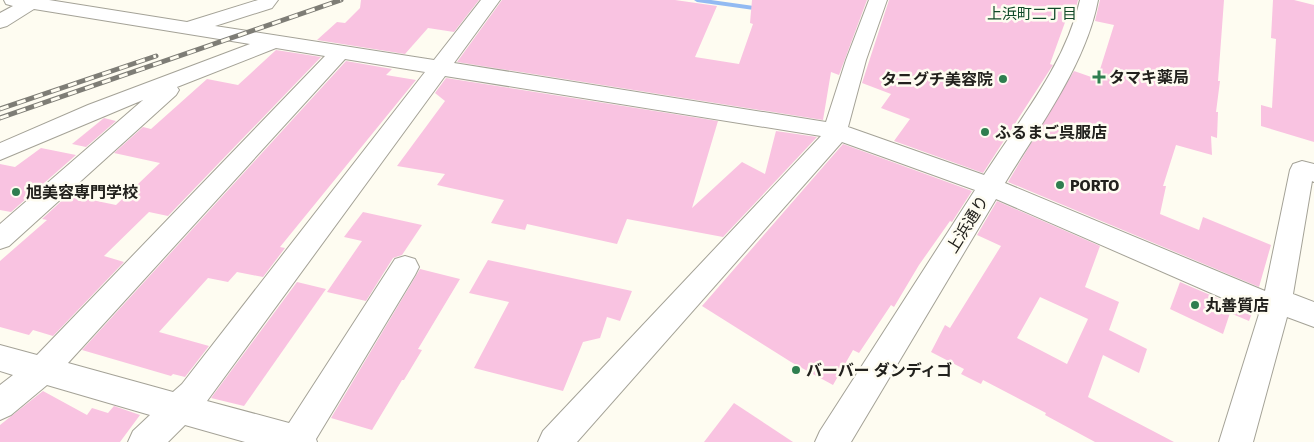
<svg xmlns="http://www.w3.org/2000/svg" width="1314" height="442" viewBox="0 0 1314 442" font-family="'Fira Sans','Noto Sans JP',sans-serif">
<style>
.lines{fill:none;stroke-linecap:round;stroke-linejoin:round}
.stream{fill:#92baf2;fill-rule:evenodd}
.building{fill:#f9c3e1;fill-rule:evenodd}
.minor-casing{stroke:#a4a297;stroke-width:2}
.minor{fill:#fff;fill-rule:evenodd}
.rail-casing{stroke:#7e7d76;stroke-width:5}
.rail{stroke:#fefcf1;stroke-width:3;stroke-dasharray:9;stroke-linecap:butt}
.poi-dot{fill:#2f7e4f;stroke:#fefcf1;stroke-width:2}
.labels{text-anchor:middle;stroke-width:5;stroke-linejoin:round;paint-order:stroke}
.far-neighbourhood-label{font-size:15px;fill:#104929;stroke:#fefcf1}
.poi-label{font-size:16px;font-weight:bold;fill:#22211d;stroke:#fefcf1;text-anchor:start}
.street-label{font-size:16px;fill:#22211d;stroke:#fefcf1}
</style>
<rect width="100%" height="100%" fill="#fefcf1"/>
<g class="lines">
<path class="stream" d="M694 0H711L761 7 764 9 761 11 697 2Z"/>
</g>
<g class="building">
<path d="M361 0H479L454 32 428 28 405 54 317 40 337 22 345 23 360 8Z"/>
<path d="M502 0H675L717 6 695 57 739 64 753 24 750 23 752 0H867L839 75 831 72 823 120 457 62Z"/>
<path d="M889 0H1078L1074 15 1068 14 1050 64 1053 65 1051 68 983 173 894 141 910 119 881 108 891 94 862 83Z"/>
<path d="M1100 0H1224L1219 68 1218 81H1220L1216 112H1218L1217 138 1211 136 1212 155 1176 145 1163 186H1166L1160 214 1199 230 1203 217 1271 245 1259 287 1008 182 1074 71 1097 79 1114 25 1095 21Z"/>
<path d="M1273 0H1294L1314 5V142L1261 126V105L1272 108 1276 39 1271 38Z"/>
<path d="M276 50 321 57 168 216 149 212 104 256 124 262 53 336 33 330 29 335 0 327V261L47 220 42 219 68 195 116 205 160 163 114 153 143 127 151 129 207 79 238 85Z"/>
<path d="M346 61 392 69 386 75 416 80 280 247 285 248 263 277 237 272 228 282 208 278 159 332 209 346 185 377 173 374 171 376 82 350Z"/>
<path d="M446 78 718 121 692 208 742 162 765 174 776 131 817 137 723 237 627 219 617 244 527 224 525 230 491 223 504 200 437 185 445 174 397 166 445 101 435 93Z"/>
<path d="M104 118 116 121 86 147 72 144Z"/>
<path d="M843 144 972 191 952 222 950 221 919 265 894 307 891 305 859 353 853 350 833 385 791 362 702 306Z"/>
<path d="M41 148 76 155 11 212 0 210V164L15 167Z"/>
<path d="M997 201 1100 246 1085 287 1119 302 1109 330 1147 349 1139 373 1103 355 1088 397 1174 442H1095L1045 415 1046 413 983 380 981 384 961 374 964 369 931 352 945 325 950 328 1001 246 977 235ZM1040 297 1088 319 1067 364 1017 338Z"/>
<path d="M363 212 422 225 402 255 393 258 366 301 327 292 362 241 344 237Z"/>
<path d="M488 260 632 291 620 321 607 317 600 338 583 342 563 391 474 368 509 302 469 293Z"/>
<path d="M420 269 460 279 418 349 422 350 404 380H402L372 430 331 418Z"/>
<path d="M297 282 326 289 244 406 211 398Z"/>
<path d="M1180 282 1252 313 1249 321 1230 313 1223 334 1170 309Z"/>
<path d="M43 391 87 415 92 408 108 413 114 406 140 415 120 442H0V425Z"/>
<path d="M734 403 793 442H704Z"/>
</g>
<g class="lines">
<defs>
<path id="minor" d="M4 0H49L187 22 258 0H278L272 8 215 26 434 60 481 0H500L454 63 826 122 846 60 869 0H887L866 60 848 127 984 175C1020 119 1065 65 1080 0H1098C1086 64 1039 127 1005 183L1265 291 1290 170 1293 164 1302 161 1314 164V182L1312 181 1293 294 1314 302V327L1287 317 1253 442H1219L1259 314 996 199 851 442H815L820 431 975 190 842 142 577 442H538L543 431 821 136 445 76 207 401 289 423 395 259 405 256 415 259 419 267 415 275 316 439 317 442H245L185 425 168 442H128L133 431 150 415 47 385 11 415 0 420V385L13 375 0 371V345L37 355 325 56 276 48 177 87 179 90 176 95 9 246 0 249V224L143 100 0 160V143L88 105 250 44 34 9 7 26 0 28V13L13 6 6 4ZM345 59 425 72 182 384 173 392 68 363Z"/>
</defs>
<use href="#minor" class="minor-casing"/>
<use href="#minor" class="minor"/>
<defs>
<g id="rail">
<path d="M0 109 156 56"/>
<path d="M0 118 341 0"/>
</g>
</defs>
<use href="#rail" class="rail-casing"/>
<use href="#rail" class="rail"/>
</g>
<g class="poi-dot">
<path d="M1096.5 69.5h5v5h5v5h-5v5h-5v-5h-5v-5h5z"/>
<circle cx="1003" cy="79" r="5"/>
<circle cx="985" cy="132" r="5"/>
<circle cx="1060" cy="185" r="5"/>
<circle cx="16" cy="192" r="5"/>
<circle cx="1195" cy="305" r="5"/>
<circle cx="796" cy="370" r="5"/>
</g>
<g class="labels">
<g class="far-neighbourhood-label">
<text x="1032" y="19">上浜町二丁目</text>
</g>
<g class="poi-label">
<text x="1109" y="83">タマキ薬局</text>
<text x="993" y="85" text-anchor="end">タニグチ美容院</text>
<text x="995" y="138">ふるまご呉服店</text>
<text x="1070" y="191">PORTO</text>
<text x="26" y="198">旭美容専門学校</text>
<text x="1205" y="311">丸善質店</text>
<text x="806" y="376">バーバー ダンディゴ</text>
</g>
<g class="street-label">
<text transform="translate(967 224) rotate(-58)" y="6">上浜通り</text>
</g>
</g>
</svg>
